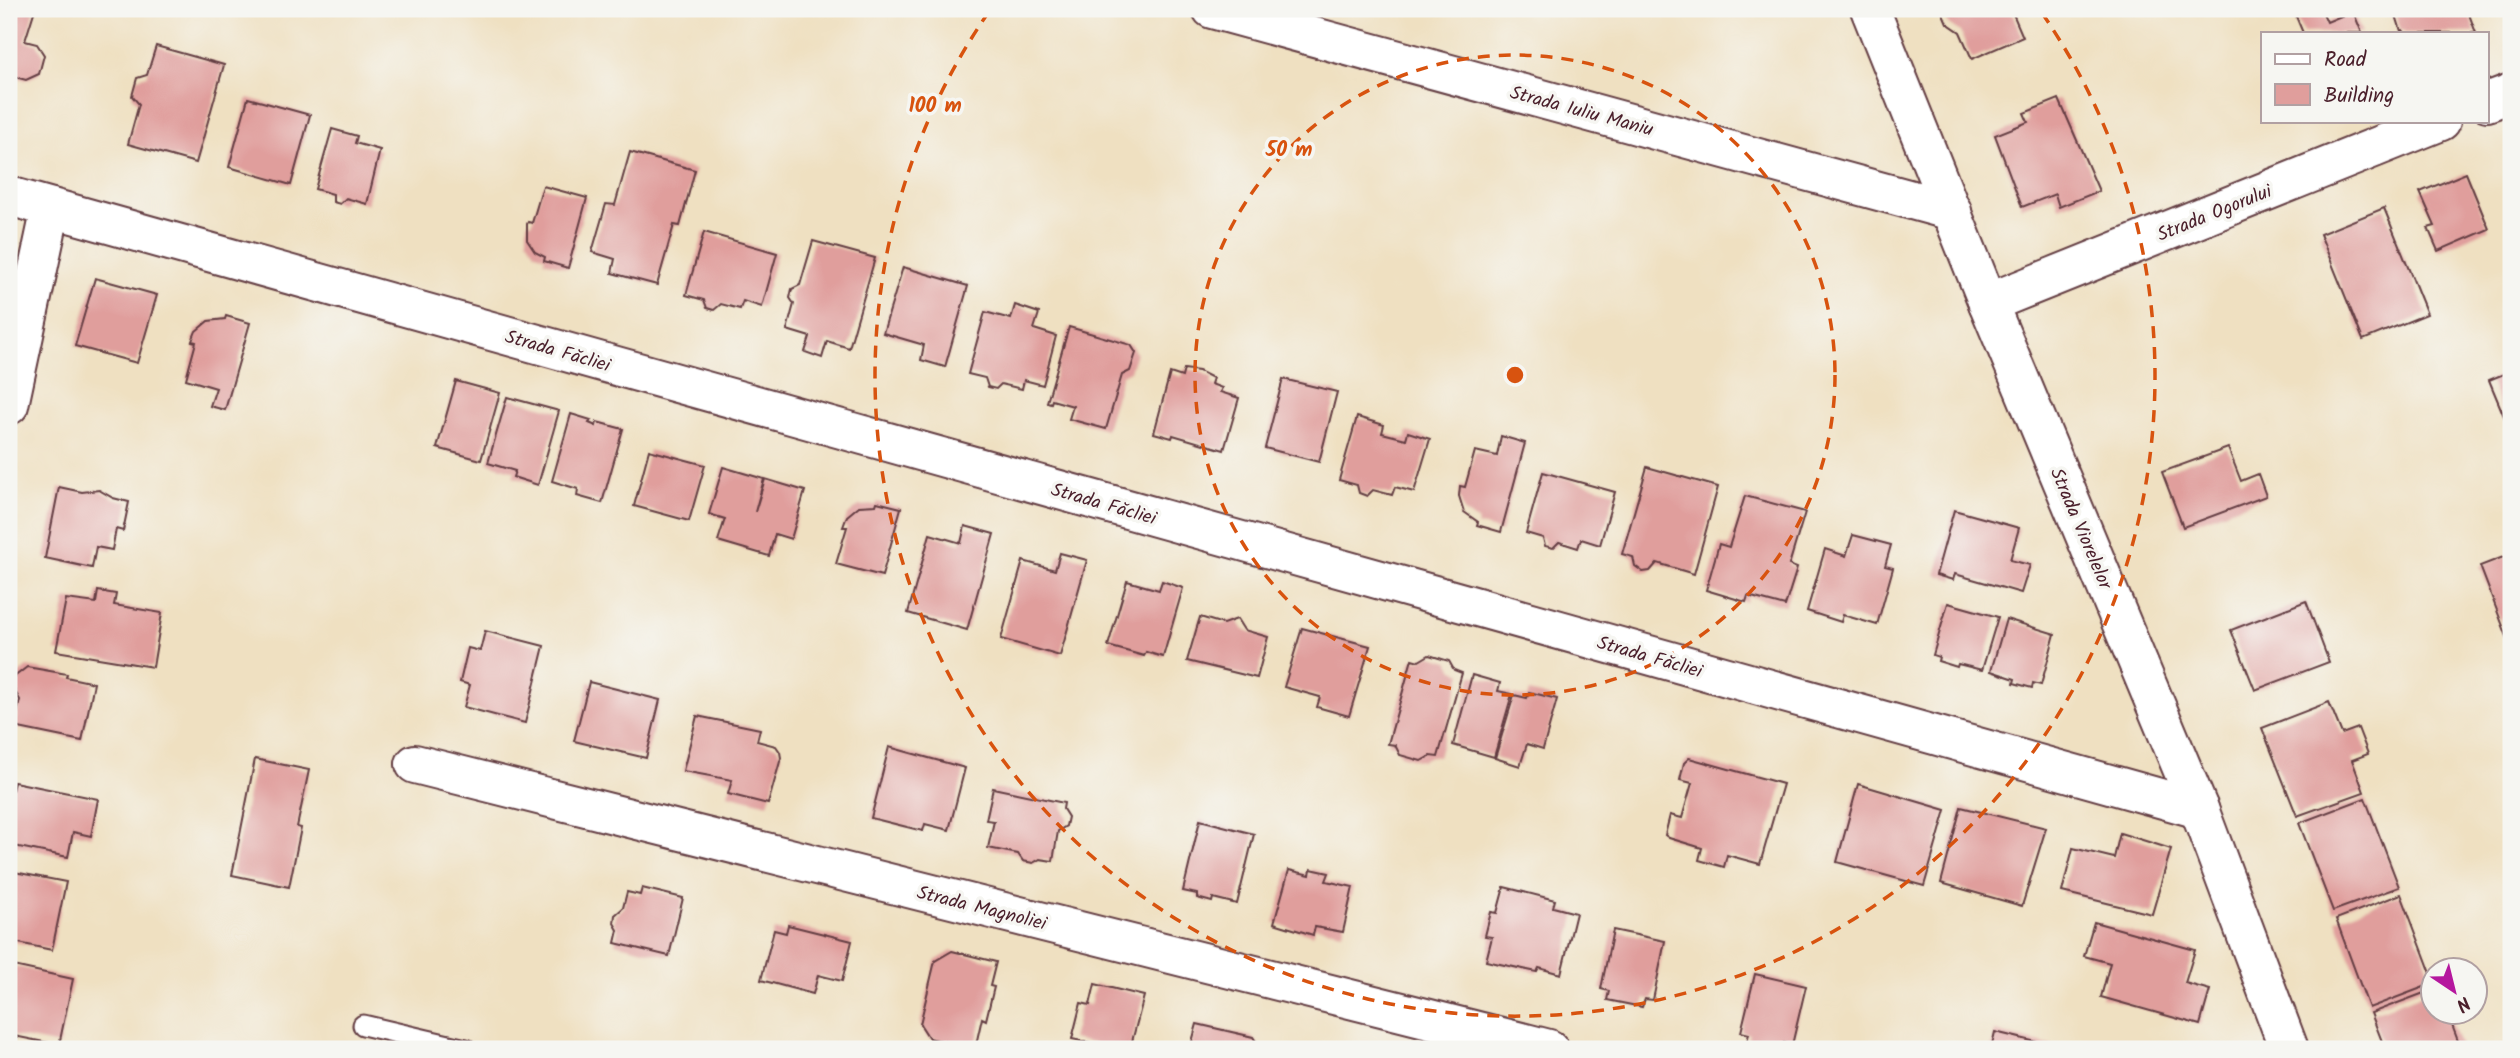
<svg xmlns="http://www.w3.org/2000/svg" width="2520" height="1058" viewBox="0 0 2520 1058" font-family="Kalam,sans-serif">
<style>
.building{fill:#e09e9c}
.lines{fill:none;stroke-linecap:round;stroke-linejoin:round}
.service-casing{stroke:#633c42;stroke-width:23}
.minor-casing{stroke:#633c42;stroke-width:42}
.service{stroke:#fff;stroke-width:19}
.minor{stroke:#fff;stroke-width:38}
.ring{fill:none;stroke:#d8530f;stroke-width:3.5;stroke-dasharray:12 9}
.labels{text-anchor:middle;stroke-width:7;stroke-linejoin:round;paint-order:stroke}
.street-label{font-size:19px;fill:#4a1f2b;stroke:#f6f6f2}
.centre{fill:#d8530f;stroke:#f6f6f2;stroke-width:3.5}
.ring-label{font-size:21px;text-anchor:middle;font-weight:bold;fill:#d8530f;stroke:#f6f6f2;stroke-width:7;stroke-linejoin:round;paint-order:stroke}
</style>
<rect width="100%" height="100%" fill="#f6f6f2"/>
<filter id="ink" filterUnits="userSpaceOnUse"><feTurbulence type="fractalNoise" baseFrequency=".0143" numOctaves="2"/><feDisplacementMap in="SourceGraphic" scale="14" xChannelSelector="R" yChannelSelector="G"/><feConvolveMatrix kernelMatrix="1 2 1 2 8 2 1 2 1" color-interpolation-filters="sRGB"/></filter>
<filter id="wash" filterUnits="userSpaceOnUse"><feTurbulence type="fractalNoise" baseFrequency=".00686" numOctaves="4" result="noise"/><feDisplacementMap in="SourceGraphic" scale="28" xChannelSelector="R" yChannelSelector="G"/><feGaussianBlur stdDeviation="1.57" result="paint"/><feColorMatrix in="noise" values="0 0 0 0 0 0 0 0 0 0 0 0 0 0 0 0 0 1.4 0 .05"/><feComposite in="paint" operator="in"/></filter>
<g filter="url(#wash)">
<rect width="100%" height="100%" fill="#efe0c1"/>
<g id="blocks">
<g class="building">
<path d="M9 9H35L25 41 37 44 44 55 39 74 26 80 15 77 9 97Z"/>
<path d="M1941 9H2011L2023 37 1972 59 1960 32 1947 23Z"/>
<path d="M2307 9H2321L2327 22 2353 11 2362 33H2303L2295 14Z"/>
<path d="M2394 9H2467L2476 33H2405L2403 30 2401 31Z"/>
<path d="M156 46 224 65 196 163 128 144 139 104 132 96 137 78 147 75Z"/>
<path d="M248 98 310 115 291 185 229 167Z"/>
<path d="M2059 99 2099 191 2059 207 2055 194 2022 207 1995 135 2028 122 2024 113Z"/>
<path d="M332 129 357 136 355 143 380 150 367 204 346 198 340 204 333 202V194L315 189Z"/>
<path d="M630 152 695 170 680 226 674 225 657 285 612 273 615 259 592 252 606 204 615 205Z"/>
<path d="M2466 173 2489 229 2438 251 2428 228 2435 226 2420 192Z"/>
<path d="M543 186 587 198 568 268 544 261 545 257 535 252 527 240V224L528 222 532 223Z"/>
<path d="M2384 208 2427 314 2363 340 2320 234Z"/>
<path d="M704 232 777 253 762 307 743 301 740 309 721 304 714 310 707 308 704 300 686 295Z"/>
<path d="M813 241 875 258 849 348 827 341 822 358 805 352 810 337 787 330 794 304 790 298 792 289 800 285Z"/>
<path d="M903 267 968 286 945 367 921 360 924 345 883 333Z"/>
<path d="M95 278 157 295 137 363 75 346Z"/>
<path d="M1015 305 1039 313 1034 329 1056 336 1043 385 1024 380 1022 389 1001 384 996 389 988 387 985 378 968 374 985 312 1011 319Z"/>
<path d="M226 316 250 323 225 410 210 406 216 388 186 379 196 342 192 341 196 331 208 321 225 319Z"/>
<path d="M1069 327 1131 345 1136 353 1130 371 1122 375 1106 429 1069 419 1073 406 1052 400 1051 403 1047 402Z"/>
<path d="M1184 369 1199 371 1213 378 1211 384 1222 388 1220 392 1239 398 1224 450 1173 435 1172 438 1154 433 1170 373 1182 377Z"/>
<path d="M2511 371V433L2489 380Z"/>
<path d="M1283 379 1337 392 1319 462 1265 448Z"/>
<path d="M456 381 500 393 481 460 437 448Z"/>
<path d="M507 397 559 411 538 485 513 477 515 471 488 463Z"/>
<path d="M571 414 591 420 589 423 596 426 597 422 623 429 602 503 577 496 578 489 552 481Z"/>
<path d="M1357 417 1384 425 1382 433 1406 439 1408 432 1430 439 1414 492 1395 487 1392 495 1373 490 1367 496 1359 493 1357 485 1339 480Z"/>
<path d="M1501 436 1525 443 1501 532 1477 525 1478 522 1464 512 1459 496 1460 486 1465 487 1475 451 1497 456Z"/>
<path d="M2228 448 2241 481 2258 474 2266 496 2183 527 2162 472Z"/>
<path d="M649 450 705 465 689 521 634 506Z"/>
<path d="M723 467 764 479 755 512 765 479 805 491 791 539 775 534 769 556 718 541 725 519 709 514Z"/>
<path d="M1647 467 1718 487 1694 574 1657 563 1650 571 1643 572 1635 566 1633 557 1622 554Z"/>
<path d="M1543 472 1615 492 1600 545 1581 539 1578 548 1559 542 1553 548 1545 546 1543 538 1526 533Z"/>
<path d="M59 487 82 492 99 490 113 498 129 502 123 531 116 529 112 550 96 547 92 568 45 558Z"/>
<path d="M1745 496 1805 512 1789 565 1797 568 1785 606 1748 596 1746 602 1706 590 1719 544 1729 547Z"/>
<path d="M877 502 901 508 882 576 836 564 847 527H843L847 516 859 506 876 505Z"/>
<path d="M1954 510 2019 528 2010 560 2030 565 2021 593 1955 574 1953 580 1936 575Z"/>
<path d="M965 526 994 534 967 630 908 613 930 534 961 543Z"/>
<path d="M1853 535 1891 545 1885 566 1893 568 1877 625 1843 615 1841 622 1807 611 1825 549 1846 556Z"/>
<path d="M1060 553 1087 560 1060 656 1001 639 1023 561 1055 570Z"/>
<path d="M2511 554V647L2480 566Z"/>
<path d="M1127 581 1159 590 1162 581 1183 588 1163 657 1146 652 1144 656 1108 646Z"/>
<path d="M98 591 116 594 114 605 162 613 153 667 56 651 66 599 96 603Z"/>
<path d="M2306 601 2329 662 2255 690 2231 630Z"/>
<path d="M1948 603 1998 617 1982 670 1958 664 1957 667 1938 661 1939 657 1933 655Z"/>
<path d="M1200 617 1223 624 1237 619 1244 630 1268 637 1257 678 1187 661Z"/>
<path d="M2006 619 2055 634 2041 685 2033 683 2032 688 2014 683 2015 679 1991 671Z"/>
<path d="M1302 628 1370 646 1349 716 1317 707 1320 697 1284 687Z"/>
<path d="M485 631 544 646 525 723 464 707 470 685 460 682 468 648 480 651Z"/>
<path d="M1429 655 1449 661 1454 670 1462 673 1438 757 1430 756 1421 761 1400 755 1395 745 1388 744 1412 659 1419 661Z"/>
<path d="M27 667 67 674 66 677 94 683 82 741 14 727 20 700 9 681Z"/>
<path d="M1472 675 1500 683 1498 691 1512 694 1494 757 1453 745Z"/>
<path d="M589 682 660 700 646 758 574 741Z"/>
<path d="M1529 692 1557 699 1543 749 1527 744 1520 766 1495 758 1514 695 1527 698Z"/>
<path d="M2329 702 2342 734 2358 728 2368 754 2352 760 2364 792 2297 816 2262 728Z"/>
<path d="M697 716 760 729 757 741 776 746 780 752 781 758 768 804 728 794 732 780 683 771Z"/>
<path d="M889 747 965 768 949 830 925 824 923 831 871 818Z"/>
<path d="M1689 758 1783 784 1760 864 1727 855 1724 867 1699 860 1702 848 1669 838 1665 835 1670 815 1682 818 1692 783 1680 780 1684 763Z"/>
<path d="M255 759 309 770 297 827 301 828 289 887 232 875Z"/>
<path d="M14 782 98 799 91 836 73 832 68 857 9 845V795H11Z"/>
<path d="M1858 784 1946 810 1924 886 1837 862Z"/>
<path d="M993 788 1064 803 1063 809 1068 817 1066 826 1058 831 1053 861 1040 859 1033 863 1023 861 1018 854 988 848 994 821 986 820Z"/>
<path d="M2365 798 2399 887 2333 911 2299 823Z"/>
<path d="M1961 807 2046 828 2022 906 1941 883Z"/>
<path d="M1200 820 1254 834 1237 904 1213 898 1212 902 1197 898V894L1183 891Z"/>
<path d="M2120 833 2171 849 2152 914 2062 892 2073 848 2114 858Z"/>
<path d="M1311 869 1329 873 1326 881 1353 887 1343 932 1315 927 1313 935 1274 923 1289 870 1310 875Z"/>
<path d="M9 871 66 882 52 950 9 941Z"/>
<path d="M1504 887 1555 900 1553 907 1576 913 1561 974 1539 968 1537 972 1486 961 1492 937 1485 936 1491 912 1497 913Z"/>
<path d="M642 888 683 898 669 956 615 943 618 930 614 923 615 915 623 908 627 892 640 895Z"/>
<path d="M2401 894 2432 976V984L2369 1008 2336 919Z"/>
<path d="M2094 922 2195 950 2185 983 2210 990 2200 1025 2101 997 2110 963 2084 956Z"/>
<path d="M788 925 852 941 842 981 818 975 813 994 761 980 774 930 786 933Z"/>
<path d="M1613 930 1665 941 1653 1000 1645 999 1642 1007 1607 1000 1609 991 1601 989Z"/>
<path d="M952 951 996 962 990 986 994 987 986 1020 982 1018 975 1049 929 1038 920 1024 935 961Z"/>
<path d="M9 965 73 979 59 1045 9 1035Z"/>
<path d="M1755 974 1806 986 1792 1045 1784 1043 1782 1049H1769L1746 1044 1749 1034 1741 1032Z"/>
<path d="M1095 984 1144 996 1130 1049H1095L1096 1044 1072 1039 1081 1003 1090 1005Z"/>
<path d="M2432 990V1012H2447L2461 1049H2385L2371 1013Z"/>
<path d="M1197 1024 1253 1037 1261 1049H1190Z"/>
<path d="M1995 1032 2061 1048 2060 1049H1991Z"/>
</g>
</g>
</g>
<g filter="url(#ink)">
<use href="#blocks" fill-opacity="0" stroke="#633c42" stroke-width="2"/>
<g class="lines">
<defs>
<path id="service" d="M363 1025 466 1049"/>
<g id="minor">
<path d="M1212 9 1952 211"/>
<path d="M1870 9 1988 303 2199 809 2289 1049"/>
<path d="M2487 102 2511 93"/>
<path d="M9 196 2199 809"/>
<path d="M1988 303 2441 121"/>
<path d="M9 405 51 208"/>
<path d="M415 764 1549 1049"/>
</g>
</defs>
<use href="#service" class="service-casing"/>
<use href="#minor" class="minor-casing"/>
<use href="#service" class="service"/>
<use href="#minor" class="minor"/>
</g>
</g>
<g class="ring">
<circle cx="1515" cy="375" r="320"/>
<path d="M2042 13A640 640 0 1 1 988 13"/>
</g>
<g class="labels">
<g class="street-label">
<text transform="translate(1582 110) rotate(15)" y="7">Strada Iuliu Maniu</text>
<text transform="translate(2214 212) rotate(-22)" y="7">Strada Ogorului</text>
<text transform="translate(558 350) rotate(16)" y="7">Strada Făcliei</text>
<text transform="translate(1104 503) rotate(16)" y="7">Strada Făcliei</text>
<text transform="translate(2082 528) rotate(67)" y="7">Strada Viorelelor</text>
<text transform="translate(1650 656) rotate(16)" y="7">Strada Făcliei</text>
<text transform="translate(982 907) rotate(14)" y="7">Strada Magnoliei</text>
</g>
</g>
<circle cx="1515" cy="375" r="10" class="centre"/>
<g class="ring-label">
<text x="935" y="112">100 m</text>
<text x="1289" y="156">50 m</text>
</g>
<rect width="2520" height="1058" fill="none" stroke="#f6f6f2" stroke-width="35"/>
<rect x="2261" y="32" width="228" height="91" fill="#f6f6f2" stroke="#b1a0a2" stroke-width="2"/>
<rect x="2275" y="54" width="35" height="10" fill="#ffffff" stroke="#b1a0a2" stroke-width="2"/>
<text x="2324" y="66" font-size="21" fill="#4a1f2b">Road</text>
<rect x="2275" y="84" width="35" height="21" fill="#e09e9c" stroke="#b1a0a2" stroke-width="2"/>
<text x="2324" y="102" font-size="21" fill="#4a1f2b">Building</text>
<g transform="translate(2454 991) rotate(145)"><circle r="33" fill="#f6f6f2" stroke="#b1a0a2" stroke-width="2"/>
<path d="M0-5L12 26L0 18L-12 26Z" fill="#b5179e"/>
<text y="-10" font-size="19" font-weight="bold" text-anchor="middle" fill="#4a1f2b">N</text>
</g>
</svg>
